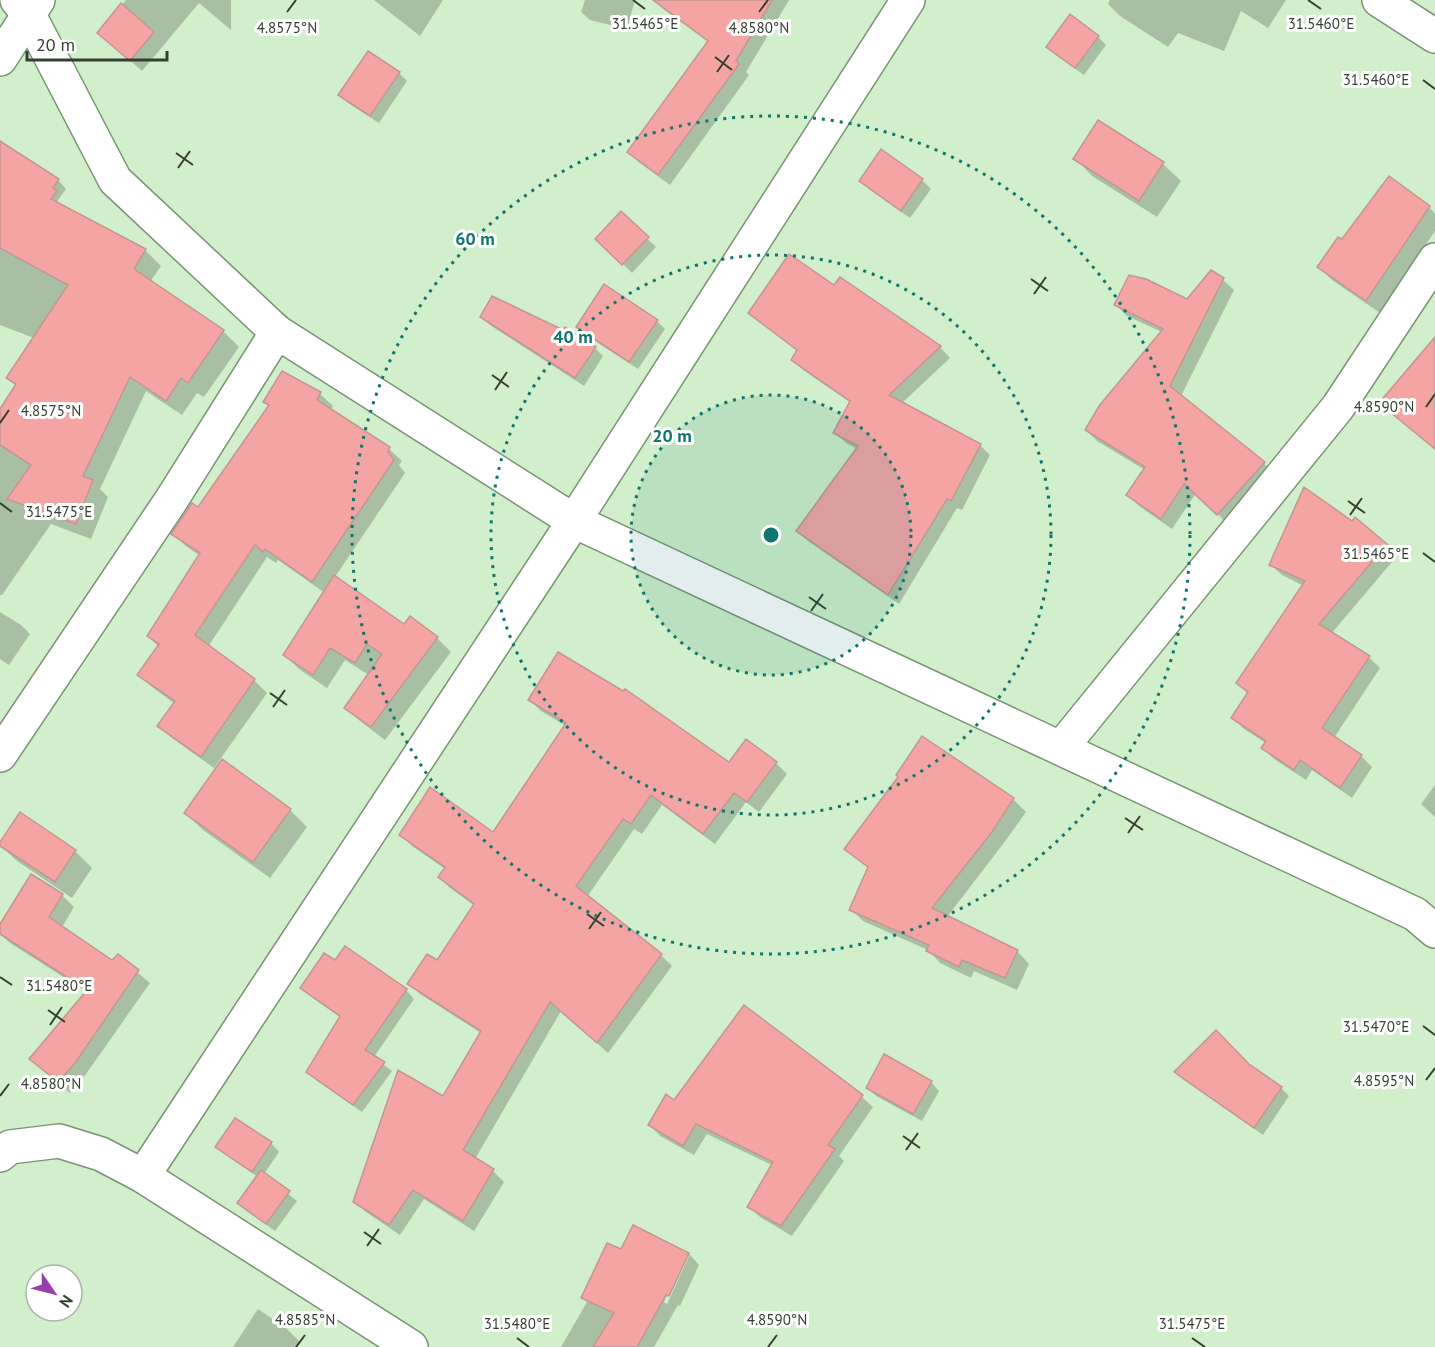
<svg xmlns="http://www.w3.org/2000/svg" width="1435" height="1347" viewBox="0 0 1435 1347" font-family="'PT Sans',sans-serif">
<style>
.shadow{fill:#0003;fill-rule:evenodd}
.building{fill:#f5a4a4;stroke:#c39595;stroke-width:1.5}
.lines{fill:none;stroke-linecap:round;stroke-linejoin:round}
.street-casing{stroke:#799373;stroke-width:36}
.street{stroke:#fff;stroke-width:33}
.ticks{fill:none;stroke:#343f31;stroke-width:2}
.ring{fill:none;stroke:#0f766e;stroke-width:3;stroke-dasharray:3 6}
.ticks-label{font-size:15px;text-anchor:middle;fill:#343f31;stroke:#fff;stroke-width:6;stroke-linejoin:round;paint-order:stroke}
.centre{fill:#0f766e;stroke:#fff;stroke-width:3}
.ring-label{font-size:18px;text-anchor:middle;font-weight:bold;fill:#0f766e;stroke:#fff;stroke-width:6;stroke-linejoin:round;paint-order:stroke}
</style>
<rect width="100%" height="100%" fill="#d2efcc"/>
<g class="shadow">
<path d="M126 0H231V30L199 3 142 71 99 33Z"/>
<path d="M374 0H443L420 36Z"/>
<path d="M585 0H635L627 29 590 20 581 12Z"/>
<path d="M654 0H789L746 72 749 75 670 185 640 163 629 152 709 42 663 9Z"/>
<path d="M1110 0H1286L1268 28 1241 11 1224 51 1178 33 1168 47 1120 16 1108 4Z"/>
<path d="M1098 37 1106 45 1084 75 1056 55 1048 47Z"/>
<path d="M399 73 407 81 379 123 348 103 340 95Z"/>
<path d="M1099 122 1163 164 1181 181 1157 217 1092 176 1075 158Z"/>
<path d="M0 143 58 180 66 189 46 217 0 187Z"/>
<path d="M881 151 922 180 931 189 910 218 869 189 861 181Z"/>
<path d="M1429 207 1435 214V231L1380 313 1332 280 1319 267 1343 241Z"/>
<path d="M621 213 656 247 632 273 597 239Z"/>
<path d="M108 230 145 250 161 266 150 282 223 331 239 347 204 397 197 393 182 415 146 391 100 489 108 497 91 539 51 524 2 595H0V412L16 386 8 378 34 338 0 325V231Z"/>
<path d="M1211 272 1223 280 1234 290 1181 396 1275 473 1229 525 1196 493 1172 529 1139 506 1128 495 1145 470 1097 441 1086 430 1162 332 1127 316 1116 305 1188 300Z"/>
<path d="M840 279 940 347 950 358 902 403 980 445 990 455 962 510 957 508 899 604 808 541 798 531 857 449 846 443 835 433 851 403 803 370 792 359 798 352 750 312 835 287Z"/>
<path d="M482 317 595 348 603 356 584 386 490 325Z"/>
<path d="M657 321 665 329 638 369 586 335 578 326Z"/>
<path d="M282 373 320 394 333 406 330 411 389 449 402 461 399 465 405 473 335 577 405 626 410 618 437 638 451 652 385 740 360 721 346 707 369 675 345 660 327 688 299 669 285 655 325 593 278 560 276 563 267 557 208 647 254 680 267 693 214 768 172 738 159 726 175 704 152 687 139 675 159 647 148 636 200 556 186 546 173 533 198 509 270 406 265 402Z"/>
<path d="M1386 545 1397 556 1331 634 1369 657 1380 668 1334 738 1361 756 1372 767 1352 798 1312 770 1306 780 1274 759 1263 748 1266 743 1244 729 1233 718 1248 694 1237 683 1304 586 1282 575 1270 564Z"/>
<path d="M0 612 21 625 30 634 9 665 0 659Z"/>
<path d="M530 700 729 764 776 763 787 774 759 812 746 802 715 844 662 805 642 834 634 829 587 897 661 955 672 966 608 1053 561 1011 475 1159 493 1171 504 1182 474 1231 424 1199 400 1235 366 1212 355 1201 444 1098 481 1033 420 994 409 983 437 962 475 906 450 888 440 877 445 869 412 846 401 835 493 834 566 726 541 711Z"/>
<path d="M923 738 1013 799 1026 812 1003 844 947 917 1017 951 1029 964 1017 990 974 971 971 978 940 963 928 950 863 921 851 909 869 869 846 849 900 777Z"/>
<path d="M1435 785V817L1421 804Z"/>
<path d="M290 810 307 827 270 878 203 830 185 813Z"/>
<path d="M20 814 75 851 92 868 72 898 17 861 0 845Z"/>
<path d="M31 876 62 895 74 907 62 927 113 962 118 956 150 983 86 1074 70 1093 31 1059 87 992 10 943 0 933V927Z"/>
<path d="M345 948 406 990 414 999 374 1057 392 1071 362 1112 316 1080 308 1071 341 1018 310 996 302 988 335 962Z"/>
<path d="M744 1007 862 1097 873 1107 839 1156 844 1161 792 1236 760 1217 749 1207 772 1165 707 1134 694 1155 660 1136 650 1125 675 1101Z"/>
<path d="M1248 1065 1281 1088 1289 1096 1263 1135 1184 1080 1176 1072Z"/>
<path d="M931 1082 939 1091 922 1121 876 1096 867 1088Z"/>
<path d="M271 1143 279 1152 264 1174 297 1201 275 1231 247 1211 239 1203 258 1177 226 1155 217 1147Z"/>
<path d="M633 1227 689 1254 699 1265 680 1306 678 1305 654 1347H561L587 1302 583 1298 622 1251ZM686 1256H689L667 1304 664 1302Z"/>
<path d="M258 1309 286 1328 300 1342 297 1347H233Z"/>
</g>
<g class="building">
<path d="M653 0H772L736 61 739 64 658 175 627 152 708 41Z"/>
<path d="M121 3 154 32 130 61 97 33Z"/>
<path d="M1070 14 1099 36 1075 68 1046 47Z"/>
<path d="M368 51 400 72 370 116 338 95Z"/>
<path d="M1098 120 1164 162 1139 201 1073 159Z"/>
<path d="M0 141 59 179 53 188 57 191 51 199 146 249 134 269 224 330 188 383 181 378 166 401 130 377 83 476 93 480 76 524 7 499 31 465 0 445V409L16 384 6 378 68 285 0 248Z"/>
<path d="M881 149 923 179 901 211 859 181Z"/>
<path d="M1389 176 1430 206 1366 301 1317 267 1338 237 1342 239Z"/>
<path d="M621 211 649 237 622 265 595 239Z"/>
<path d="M789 254 834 285 840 277 941 346 889 395 981 444 951 501 947 499 888 595 796 531 858 446 833 433 850 401 791 360 797 350 748 313Z"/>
<path d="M1211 270 1224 278 1170 386 1265 462 1217 515 1184 484 1161 519 1126 495 1145 467 1085 430 1099 406 1163 329 1114 305 1129 275 1146 279 1187 299Z"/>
<path d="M604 284 658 320 629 362 576 327Z"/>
<path d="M492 296 563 330 565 327 596 347 575 378 480 317Z"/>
<path d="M1435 337V449L1379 403Z"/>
<path d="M282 371 321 392 317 400 390 447 388 452 394 460 312 582 265 549 263 552 255 545 195 635 255 679 201 757 157 726 175 701 137 675 159 644 147 636 200 553 171 534 192 503 198 507 269 405 263 402Z"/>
<path d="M1304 487 1352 521 1355 517 1387 544 1319 624 1370 656 1322 728 1362 755 1340 788 1300 760 1294 770 1261 748 1266 741 1231 718 1248 692 1236 683 1305 581 1269 565Z"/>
<path d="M334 575 404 624 410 616 438 637 371 727 344 708 382 654 367 644 355 663 330 648 313 675 283 655Z"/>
<path d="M558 652 623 691 625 689 729 762 746 739 777 762 747 802 734 793 703 834 651 795 631 824 623 819 576 886 662 954 597 1043 550 1002 463 1150 494 1169 463 1221 413 1190 389 1225 353 1202 398 1070 443 1096 481 1031 407 984 427 954 437 960 474 904 438 877 445 867 399 835 430 787 493 832 566 723 528 700Z"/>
<path d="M922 736 1014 798 992 832 932 908 1018 950 1005 978 962 960 959 967 926 951 929 945 849 910 868 867 844 849 898 777 896 775Z"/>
<path d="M222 759 291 809 253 862 184 813Z"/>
<path d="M20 812 76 850 55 882 0 846V842Z"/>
<path d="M31 874 63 894 49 917 112 960 118 954 139 970 75 1063 58 1082 29 1059 87 990 0 934V924Z"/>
<path d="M345 946 407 989 365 1050 385 1062 353 1105 306 1072 340 1016 300 988 324 953 335 960Z"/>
<path d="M744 1005 863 1095 828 1145 835 1149 781 1226 747 1207 773 1162 696 1124 683 1146 648 1125 666 1094 674 1100Z"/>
<path d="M1216 1030 1249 1064 1282 1087 1254 1128 1174 1072Z"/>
<path d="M884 1054 932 1081 913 1114 866 1088Z"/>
<path d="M235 1118 272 1142 252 1172 215 1147Z"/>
<path d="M261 1170 290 1191 266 1224 237 1203Z"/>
<path d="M633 1225 689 1253 669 1296 666 1295 637 1347H593L614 1313 581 1298 607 1243 621 1249Z"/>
</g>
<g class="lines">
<defs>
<g id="street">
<path d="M17 0 29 15 115 180 277 332 574 521 1415 914 1435 931"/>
<path d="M1379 0 1435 36"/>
<path d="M0 59 38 0"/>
<path d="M1061 748 1338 407 1435 260"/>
<path d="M0 755 172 499 277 332"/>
<path d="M0 1155 10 1147 59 1141 101 1154 143 1176 411 1347"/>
<path d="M143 1176 574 521 908 0"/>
</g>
</defs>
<use href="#street" class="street-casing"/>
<use href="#street" class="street"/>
</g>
<path class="ticks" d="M633 0 645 9M1308 0 1321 9M287 12 296 0M759 12 768 0M715 57 732 70M717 72 729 55M1423 80 1435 89M176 153 193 165M178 168 190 151M1031 279 1048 291M1034 294 1046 277M492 375 509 387M495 390 507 372M1426 407 1435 394M0 423 9 410M1348 501 1365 513M0 503 12 512M1350 515 1362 498M1423 553 1435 562M809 597 826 609M811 611 823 594M270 693 287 705M273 707 285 690M1125 818 1143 830M1128 833 1140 816M587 914 604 926M589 929 601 912M0 977 12 985M48 1010 65 1022M50 1025 62 1007M1423 1026 1435 1035M1426 1080 1435 1068M0 1096 9 1084M903 1136 920 1148M906 1150 918 1133M364 1232 381 1244M367 1246 379 1229M517 1338 529 1347M1192 1338 1205 1347M296 1347 305 1335M768 1347 777 1335"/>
<circle cx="771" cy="535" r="140" fill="#0f766e" fill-opacity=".12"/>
<g class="ring">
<circle cx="771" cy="535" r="140"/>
<circle cx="771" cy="535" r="280"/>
<circle cx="771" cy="535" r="419"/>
</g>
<g class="ticks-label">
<text x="645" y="29">31.5465°E</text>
<text x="1321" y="29">31.5460°E</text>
<text x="287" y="33">4.8575°N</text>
<text x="759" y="33">4.8580°N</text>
<text x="1376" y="85">31.5460°E</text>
<text x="1384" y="412">4.8590°N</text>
<text x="51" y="416">4.8575°N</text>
<text x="59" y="517">31.5475°E</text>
<text x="1376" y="559">31.5465°E</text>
<text x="59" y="991">31.5480°E</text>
<text x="1376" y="1032">31.5470°E</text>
<text x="1384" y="1086">4.8595°N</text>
<text x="51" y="1089">4.8580°N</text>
<text x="305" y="1325">4.8585°N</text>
<text x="777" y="1325">4.8590°N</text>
<text x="517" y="1329">31.5480°E</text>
<text x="1192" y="1329">31.5475°E</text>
</g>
<circle cx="771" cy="535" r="9" class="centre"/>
<g class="ring-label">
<text x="475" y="245">60 m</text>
<text x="573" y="343">40 m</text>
<text x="672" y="442">20 m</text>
</g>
<g transform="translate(54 1293) rotate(125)"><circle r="28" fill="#ffffff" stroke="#aeb2ad" stroke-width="1.5"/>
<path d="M0-4.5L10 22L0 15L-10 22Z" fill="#973fab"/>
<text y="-9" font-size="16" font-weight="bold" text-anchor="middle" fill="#343f31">N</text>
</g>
<path d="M27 51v9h140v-9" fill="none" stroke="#343f31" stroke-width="3"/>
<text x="36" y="51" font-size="18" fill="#343f31" stroke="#ffffff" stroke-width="4.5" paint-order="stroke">20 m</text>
</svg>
